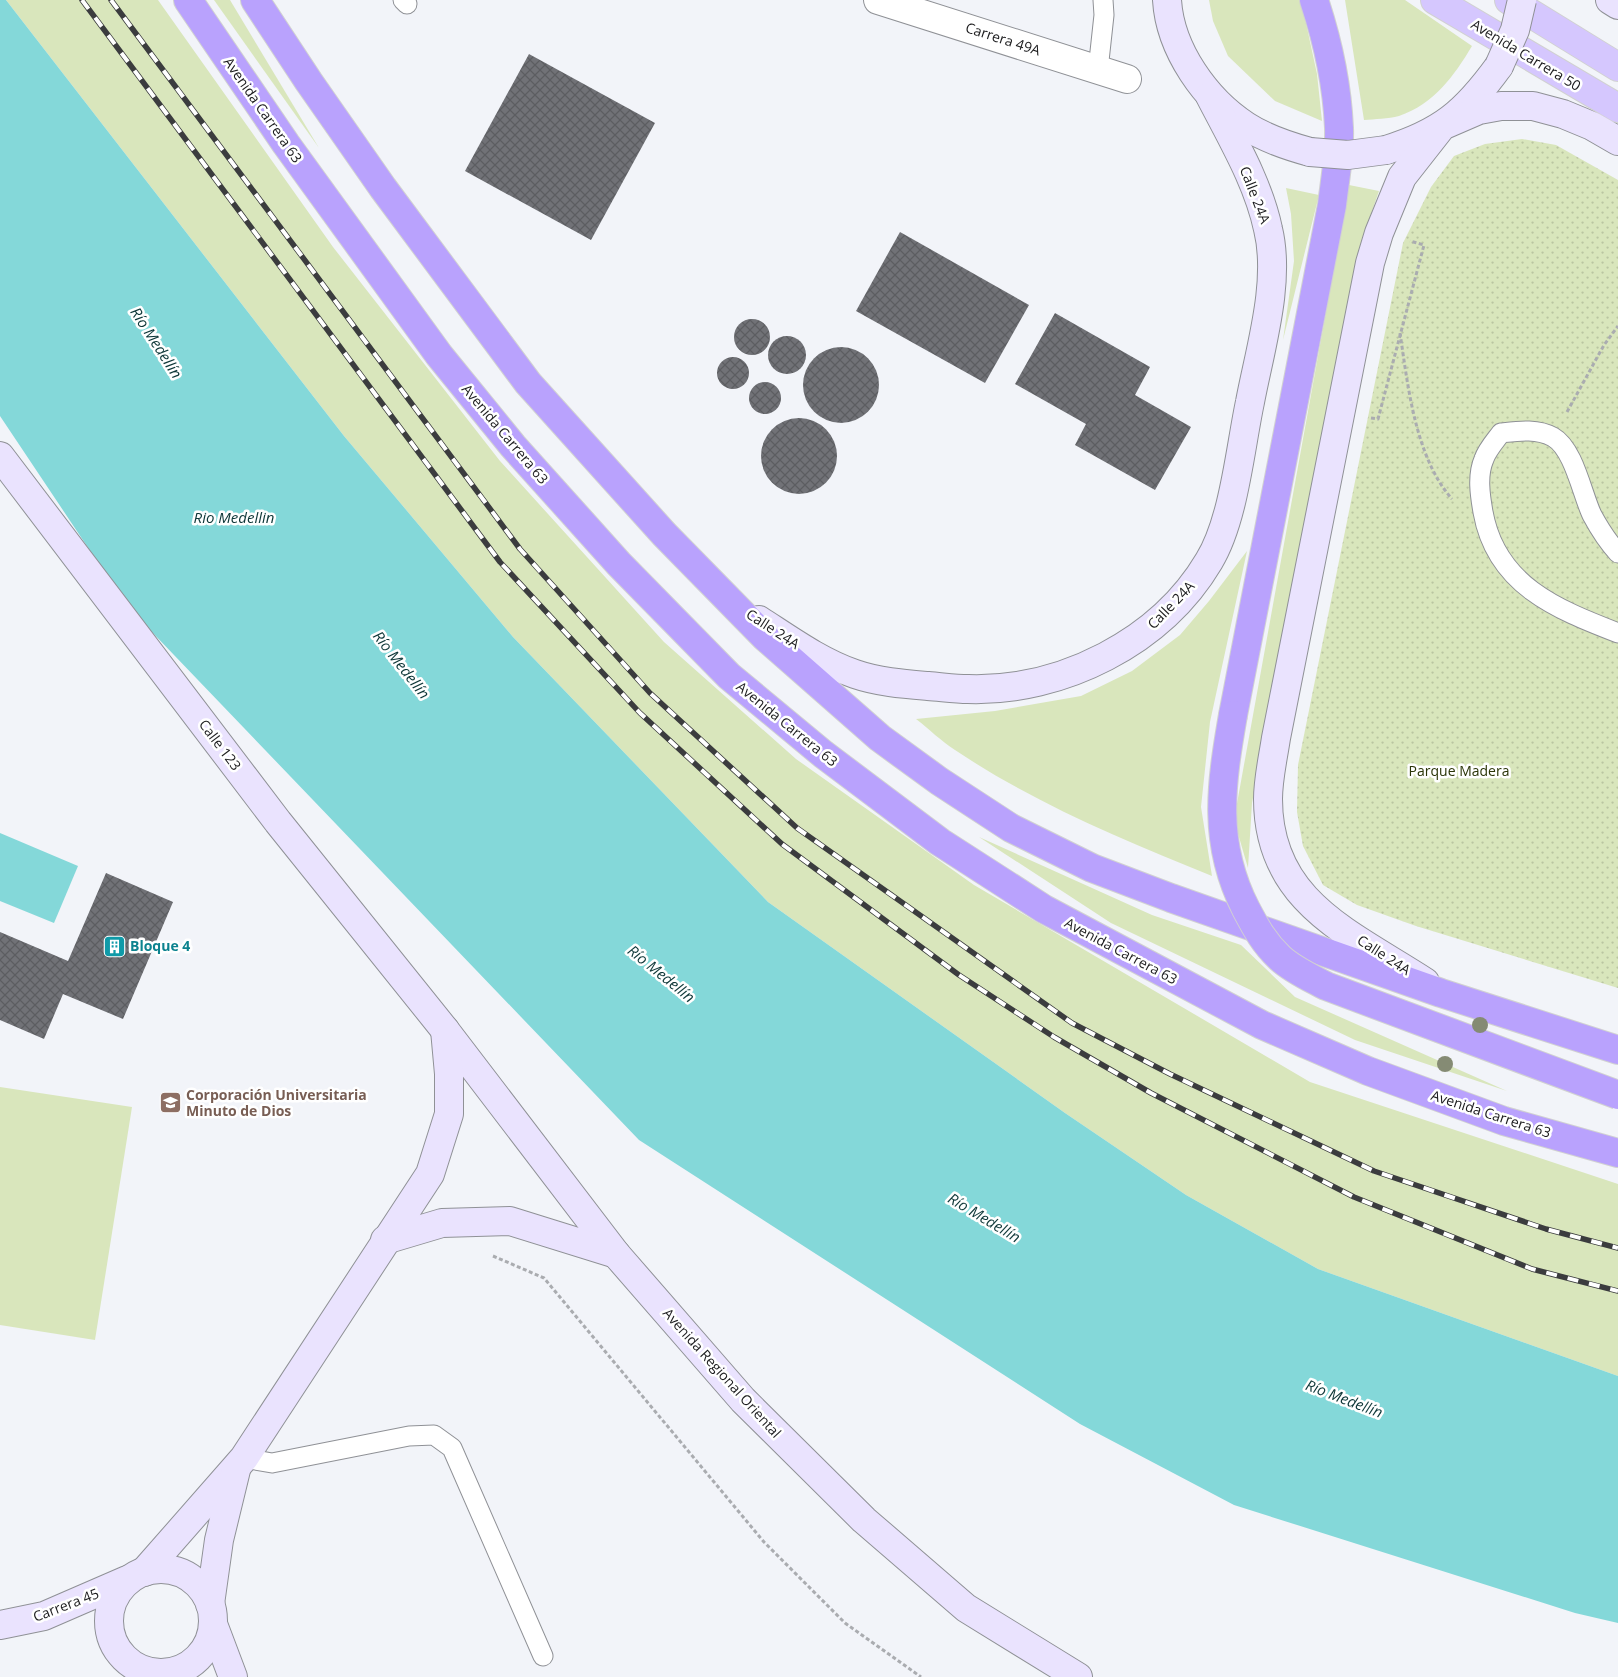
<svg xmlns="http://www.w3.org/2000/svg" width="1618" height="1677" viewBox="0 0 1618 1677" font-family="'Open Sans',sans-serif">
<style>
.grass{fill:#d9e6bc}
.park{fill:url(#park-dots)}
.water{fill:#84d8d9}
.building{fill:url(#building-cross-hatch)}
.lines{fill:none;stroke-linecap:round;stroke-linejoin:round}
.lane-casing{stroke:#8f9196;stroke-width:21}
.street-casing{stroke:#8f9196;stroke-width:30}
.secondary-casing{stroke:#8f9196;stroke-width:30}
.primary-casing{stroke:#d1d1d2;stroke-width:30}
.highway-casing{stroke:#d1d1d2;stroke-width:30}
.path{stroke:#aaacb0;stroke-width:3;stroke-dasharray:4 2.5;stroke-linecap:butt}
.lane{stroke:#fff;stroke-width:19}
.street{stroke:#fff;stroke-width:28}
.secondary{stroke:#eae3fe;stroke-width:28}
.primary{stroke:#d5c7fe;stroke-width:28}
.highway{stroke:#b9a2fd;stroke-width:28}
.rail-casing{stroke:#3b3c3e;stroke-width:5.5}
.rail{stroke:#fff;stroke-width:4;stroke-dasharray:11;stroke-linecap:butt}
.secondary-bridge-casing{stroke:#8f9196;stroke-width:30;stroke-linecap:butt}
.highway-bridge-casing{stroke:#d1d1d2;stroke-width:30;stroke-linecap:butt}
.secondary-bridge{stroke:#eae3fe;stroke-width:28}
.highway-bridge{stroke:#b9a2fd;stroke-width:28}
.tree{fill:#858b74}
.labels{text-anchor:middle;stroke-width:5;stroke-linejoin:round;paint-order:stroke}
.street-label{font-size:14px;fill:#1b1b1d;stroke:#fff}
.park-label{font-size:14px;fill:#2b3508;stroke:#fff}
.culture-label{font-size:14px;font-weight:bold;fill:#0d838f;stroke:#fff;text-anchor:start}
.education-label{font-size:14px;font-weight:bold;fill:#785e54;stroke:#fff;text-anchor:start}
.water-label{font-size:15px;font-style:italic;fill:#0d3637;stroke:#fff}
</style>
<defs>
<pattern id="park-dots" width="8" height="8" patternUnits="userSpaceOnUse" patternTransform="scale(1.25)"><rect width="8" height="8" fill="#d9e6bc"/><path d="M2 2h.1M6 6h.1" fill="none" stroke="#bac5a1" stroke-width="1.8" stroke-linecap="round"/></pattern>
<pattern id="building-cross-hatch" width="8" height="8" patternUnits="userSpaceOnUse" patternTransform="scale(1.25)"><rect width="8" height="8" fill="#717277"/><path d="M0 0l8 8M0 8l8-8" fill="none" stroke="#5c5d61"/></pattern>
</defs>
<rect width="100%" height="100%" fill="#f2f4f9"/>
<g class="grass">
<path d="M6 0H158L333 247 500 461 664 642 796 759 974 885 1310 1082 1618 1184V1376L1318 1269 1186 1195 1065 1113 768 902 513 637 344 436Z"/>
<path d="M214 0H230L319 148Z"/>
<path d="M1209 0H1301L1317 74 1322 121 1275 101 1228 56 1213 21Z"/>
<path d="M1345 0H1405L1472 46C1454 76 1434 104 1399 116 1388 119 1375 119 1364 120Z"/>
<path d="M1349 185 1379 191 1360 246 1252 803 1248 868 1234 820Z"/>
<path d="M1286 188 1319 195 1283 340 1294 261 1291 214Z"/>
<path d="M1247 551 1210 722 1201 807 1212 876C1123 840 1034 803 955 750 941 741 929 729 916 719L995 711 1081 696 1132 671 1180 635 1209 601Z"/>
<path d="M979 837 1152 915 1241 945 1295 997 1507 1091 1355 1040 1111 923Z"/>
<path d="M0 1087 132 1107 95 1340 0 1325Z"/>
</g>
<path class="park" d="M1522 139 1556 145 1618 180V988L1416 926 1357 905 1323 885 1303 846 1297 812 1298 765 1403 243 1431 187 1454 156 1485 144Z"/>
<g class="water">
<path d="M0 0H6L344 436 513 637 768 902 1065 1113 1186 1195 1318 1269 1618 1376V1623L1575 1613 1234 1505 1080 1424 639 1140 127 606 0 416Z"/>
<path d="M0 833 78 866 54 923 0 901Z"/>
</g>
<g class="building">
<path d="M529 54 655 123 591 240 465 171Z"/>
<path d="M900 232 1029 305 985 383 856 311Z"/>
<path d="M1055 313 1150 367 1135 395 1191 427 1155 490 1075 445 1086 424 1015 384Z"/>
<circle cx="752" cy="337" r="18"/>
<circle cx="787" cy="355" r="19"/>
<circle cx="841" cy="385" r="38"/>
<circle cx="733" cy="373" r="16"/>
<circle cx="765" cy="398" r="16"/>
<circle cx="799" cy="456" r="38"/>
<path d="M106 873 173 902 123 1019 63 994 44 1039 0 1020V932L68 961Z"/>
</g>
<g class="lines">
<defs>
<g id="lane">
<path d="M403 0 407 4"/>
<path d="M1098 70 1104 15 1103 0"/>
<path d="M1618 553C1608 542 1599 528 1592 515 1582 494 1574 449 1553 437 1537 428 1518 431 1501 433 1495 441 1487 450 1484 459 1477 475 1480 495 1483 512 1496 585 1556 609 1618 633"/>
<path d="M244 1458 272 1463 409 1436 434 1435 452 1448 543 1656"/>
</g>
<path id="street" d="M878 0 1127 79"/>
<g id="secondary">
<path d="M1167 0C1170 50 1206 100 1246 126 1266 139 1288 146 1310 152"/>
<path d="M1610 0 1618 5"/>
<path d="M1386 150C1441 133 1465 113 1499 66"/>
<path d="M0 456 278 822 445 1030 616 1254 743 1400 864 1520 966 1608 1078 1677"/>
<path d="M759 620C790 640 820 662 855 674 878 682 904 684 928 686 942 687 955 689 968 689 1062 692 1161 642 1209 561 1234 520 1240 449 1250 402 1260 349 1281 282 1268 229 1258 182 1232 139 1210 96"/>
<path d="M1425 982C1350 933 1268 902 1268 799 1268 779 1273 758 1276 738L1370 263 1379 233 1402 177 1442 126 1479 110 1501 106H1533L1563 114 1592 126 1618 141"/>
<path d="M385 1240 442 1223 510 1221 616 1254"/>
<circle cx="161" cy="1621" r="52"/>
<path d="M144 1572 244 1458 430 1174 449 1114V1074L445 1030"/>
<path d="M210 1604 219 1540 236 1470"/>
<path d="M213 1624 233 1677"/>
<path d="M0 1625 44 1616 127 1580"/>
</g>
<g id="primary">
<path d="M1435 0 1618 108"/>
<path d="M1509 0 1618 67"/>
</g>
<g id="highway">
<path d="M188 0 286 144 439 355 513 446 619 564 729 676 823 754 940 842 1044 909 1262 1025 1368 1071 1504 1121 1618 1153"/>
<path d="M255 0 309 82 383 188 528 383 664 534 765 637 880 738 939 781 1011 828 1092 868 1171 898 1441 993 1618 1050"/>
<path d="M1233 715 1332 205C1335 179 1340 153 1339 128 1337 83 1328 42 1314 0"/>
</g>
</defs>
<use href="#lane" class="lane-casing"/>
<use href="#street" class="street-casing"/>
<use href="#secondary" class="secondary-casing"/>
<use href="#primary" class="primary-casing"/>
<use href="#highway" class="highway-casing"/>
<g class="path">
<path d="M1400 333C1408 386 1415 457 1452 499"/>
<path d="M1567 412 1604 345 1618 326"/>
<path d="M1371 418 1378 419 1424 245 1410 241"/>
<path d="M493 1256 544 1278 764 1542 845 1623 921 1677"/>
</g>
<use href="#lane" class="lane"/>
<use href="#street" class="street"/>
<use href="#secondary" class="secondary"/>
<use href="#primary" class="primary"/>
<use href="#highway" class="highway"/>
<defs>
<g id="rail">
<path d="M82 0 500 562 640 713 782 844 959 975 1054 1037 1151 1093 1354 1197 1532 1269 1618 1291"/>
<path d="M111 0 520 549 650 693 797 828 1072 1023 1170 1074 1374 1171 1546 1229 1618 1248"/>
</g>
</defs>
<use href="#rail" class="rail-casing"/>
<use href="#rail" class="rail"/>
<defs>
<g id="secondary-bridge">
<path d="M1499 66 1515 30 1522 0"/>
<path d="M1310 152 1348 155 1386 150"/>
</g>
<path id="highway-bridge" d="M1233 715C1221 784 1212 843 1246 909 1256 928 1264 943 1280 958 1293 970 1311 978 1326 986L1618 1095"/>
</defs>
<use href="#secondary-bridge" class="secondary-bridge-casing"/>
<use href="#highway-bridge" class="highway-bridge-casing"/>
<use href="#secondary-bridge" class="secondary-bridge"/>
<use href="#highway-bridge" class="highway-bridge"/>
</g>
<g class="tree">
<circle cx="1480" cy="1025" r="8"/>
<circle cx="1445" cy="1064" r="8"/>
</g>
<defs>
<symbol id="building-square" viewBox="-11 -11 22 22"><rect x="-9" y="-9" width="18" height="18" rx="4" fill="#0f9aa8" stroke="#fff"/><path d="M-4-6H4V6H1V3H-1V6H-4ZM-2.5-4.3h1.7v1.8h-1.7ZM.8-4.3h1.7v1.8H.8ZM-2.5-1h1.7V.8h-1.7ZM.8-1h1.7V.8H.8Z" fill="#fff"/></symbol>
<symbol id="university-square" viewBox="-11 -11 22 22"><rect x="-9" y="-9" width="18" height="18" rx="4" fill="#8d6e63" stroke="#fff"/><path d="M0-5L7-2L0 1L-7-2ZM-4 1L0 2.5L4 1V4Q0 6-4 4Z" fill="#fff"/></symbol>
</defs>
<g fill-rule="evenodd">
<use href="#building-square" x="102" y="934" width="25" height="25"/>
<use href="#university-square" x="158" y="1090" width="25" height="25"/>
</g>
<g class="labels">
<g class="street-label">
<text transform="translate(1003 39) rotate(18)" y="5">Carrera 49A</text>
<text transform="translate(1526 55) rotate(31)" y="5">Avenida Carrera 50</text>
<text transform="translate(263 110) rotate(55)" y="5">Avenida Carrera 63</text>
<text transform="translate(1255 195) rotate(69)" y="5">Calle 24A</text>
<text transform="translate(505 434) rotate(50)" y="5">Avenida Carrera 63</text>
<text transform="translate(1171 605) rotate(-46)" y="5">Calle 24A</text>
<text transform="translate(773 629) rotate(33)" y="5">Calle 24A</text>
<text transform="translate(787 724) rotate(39)" y="5">Avenida Carrera 63</text>
<text transform="translate(220 745) rotate(53)" y="5">Calle 123</text>
<text transform="translate(1121 951) rotate(28)" y="5">Avenida Carrera 63</text>
<text transform="translate(1384 955) rotate(33)" y="5">Calle 24A</text>
<text transform="translate(1491 1114) rotate(18)" y="5">Avenida Carrera 63</text>
<text transform="translate(722 1373) rotate(48)" y="5">Avenida Regional Oriental</text>
<text transform="translate(66 1605) rotate(-21)" y="5">Carrera 45</text>
</g>
<g class="park-label">
<text x="1459" y="776">Parque Madera</text>
</g>
<g class="culture-label">
<text x="130" y="951">Bloque 4</text>
</g>
<g class="education-label">
<text x="186" y="1100">Corporación Universitaria<tspan x="186" dy="16">Minuto de Dios</tspan></text>
</g>
<g class="water-label">
<text transform="translate(156 343) rotate(57)" y="5">Río Medellín</text>
<text x="234" y="523">Rio Medellin</text>
<text transform="translate(401 665) rotate(52)" y="5">Río Medellín</text>
<text transform="translate(661 974) rotate(39)" y="5">Río Medellín</text>
<text transform="translate(984 1218) rotate(31)" y="5">Río Medellín</text>
<text transform="translate(1344 1399) rotate(21)" y="5">Río Medellín</text>
</g>
</g>
</svg>
